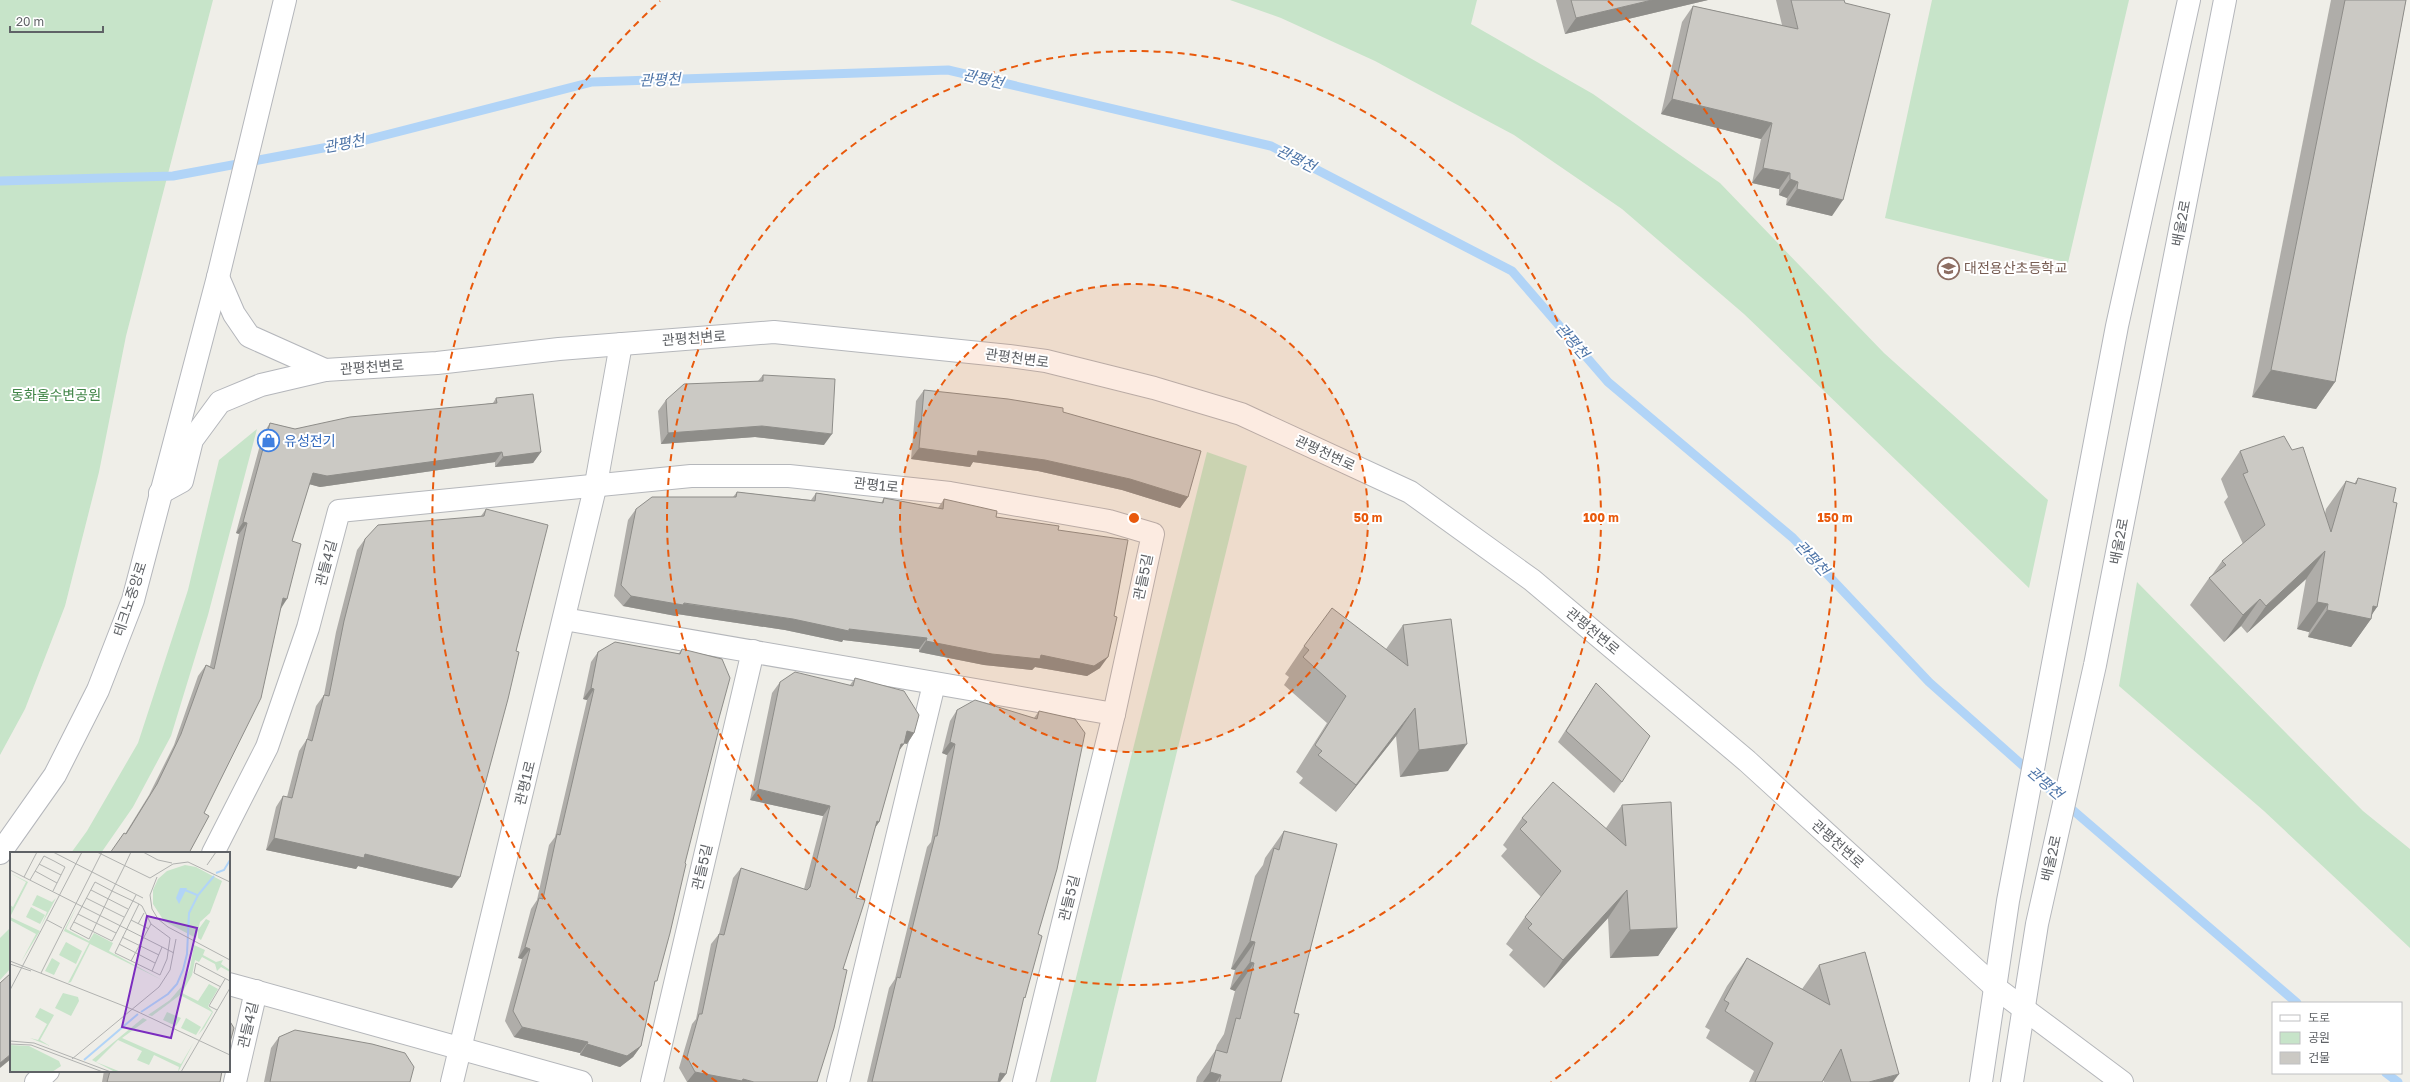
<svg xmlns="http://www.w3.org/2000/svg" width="2410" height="1082" viewBox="0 0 2410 1082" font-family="'Golos Text','Noto Sans KR',sans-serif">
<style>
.green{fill:#c7e4c9}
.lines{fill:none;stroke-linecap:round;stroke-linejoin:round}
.stream{stroke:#b1d4f7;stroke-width:9}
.street-casing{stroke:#b5b7bb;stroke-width:24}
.secondary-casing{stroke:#b4b6bb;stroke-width:24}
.street{stroke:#fff;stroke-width:22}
.secondary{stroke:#fff;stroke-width:22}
.wall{fill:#afada9}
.shaded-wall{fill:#8e8d89}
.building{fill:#cbc9c4;stroke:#8e8d89}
.ring{fill:none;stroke:#e8590c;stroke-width:2;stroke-dasharray:7 5}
.labels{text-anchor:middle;stroke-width:4;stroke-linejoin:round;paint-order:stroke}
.street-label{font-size:14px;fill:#5f6266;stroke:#fff}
.education-label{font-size:14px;fill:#785e54;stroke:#fff;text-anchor:start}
.park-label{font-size:14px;fill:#408547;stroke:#fff}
.shop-label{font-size:14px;fill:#366cbe;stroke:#fff;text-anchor:start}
.water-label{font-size:15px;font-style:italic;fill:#4e75a8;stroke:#fff}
.inset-river{fill:none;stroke:#b1d4f7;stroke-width:2}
.inset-road{fill:none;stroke:#b1b2b0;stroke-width:1}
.view{fill:#7b2cbf;fill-opacity:0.15;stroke:#7b2cbf;stroke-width:2}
.inset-edge{fill:none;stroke:#5f6266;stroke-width:2}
.centre{fill:#e8590c;stroke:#fff;stroke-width:2}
.ring-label{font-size:12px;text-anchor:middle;font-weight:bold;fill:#e8590c;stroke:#fff;stroke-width:4;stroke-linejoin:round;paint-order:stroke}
</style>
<rect width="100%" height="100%" fill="#efeee8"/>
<g class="green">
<path d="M0 0H213L126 336 99 472 65 606 25 709 0 755Z"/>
<path d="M1230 0H1477L1471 24 1593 94 1720 183 1884 353 2048 500 2029 588 1744 314 1622 209 1514 135 1375 61 1281 18Z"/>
<path d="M1932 0H2129L2068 263 1885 218Z"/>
<path d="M257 429 208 615 171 736 133 807 101 853H71L87 831 138 743 188 590 219 460Z"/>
<path d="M1207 452 1247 466 1096 1082H1050Z"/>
<path d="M2137 582 2363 811 2410 849V948L2264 811 2119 686Z"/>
<path d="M11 927V968L0 980V938Z"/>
</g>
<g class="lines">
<g class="stream">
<path d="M0 181 173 176 366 140 592 82 948 70 1271 146 1512 271 1608 382 1793 538 1929 682 2075 812 2297 1003"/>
<path d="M2386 1073 2398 1082"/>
</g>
<defs>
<g id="street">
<path d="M325 370 437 363 559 349 774 332 1009 356 1046 361 1154 388 1241 414 1410 492 1532 580 1747 761 1996 988 2122 1082"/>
<path d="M564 619 1114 714"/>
<path d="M213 853 267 747 308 628 339 511 691 476H789L950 493 1109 521 1153 534 1114 714 1024 1082"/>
<path d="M229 984 581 1082"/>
<path d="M36 1082 48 1071"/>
<path d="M235 1082 256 991"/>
<path d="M452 1082 596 484 621 344"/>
<path d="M652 1082 753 651"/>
<path d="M838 1082 934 684"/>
</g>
<g id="secondary">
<path d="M218 277 234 314 249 336 325 370"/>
<path d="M160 493 182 481 192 440 220 402 261 385 325 370"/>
<path d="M0 853 55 775 98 690 133 600 218 277 285 0"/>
<path d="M1981 1082 2008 901 2117 326 2189 0"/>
<path d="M2012 1082 2037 924 2095 665 2225 0"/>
</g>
</defs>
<use href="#street" class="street-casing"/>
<use href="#secondary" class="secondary-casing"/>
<use href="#street" class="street"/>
<use href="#secondary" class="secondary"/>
</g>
<g class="wall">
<path d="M1556 0H1708L1565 34Z"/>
<path d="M1776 0H1844L1832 216 1786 205 1787 198 1779 195V189L1752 183 1761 139 1661 114 1682 22 1693 6 1782 25Z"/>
<path d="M2331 0H2406L2335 382 2316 409 2252 397Z"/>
<path d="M763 375 824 445 755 437 661 444 658 411 666 400 758 381Z"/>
<path d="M924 390 1063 412 1188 497 1180 508 1122 490 1038 471 973 462 970 467 911 459 916 401Z"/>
<path d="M496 398 541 452 533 463 495 467V462L320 487 309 484 292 541 281 607 189 853H110L125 834 149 795 174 745 198 676 206 665 210 666 239 534 236 533 263 434 270 423 295 429 493 403Z"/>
<path d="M2240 451 2325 514 2326 509 2346 481 2354 484 2358 478 2393 502 2377 607 2371 615V619L2351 647 2308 637 2309 632 2297 629 2306 579 2247 633 2241 626 2224 642 2190 605 2209 578 2212 575 2222 561 2243 544 2224 502 2228 497 2221 479Z"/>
<path d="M737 492 811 500 816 493 881 503 884 498 938 508 944 499 996 517 1058 530 1100 668 1087 676 1035 667 1032 670 984 665 919 652V649L843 640 842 642 785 630 677 614 676 616 623 606 614 596 628 520 636 509 733 497Z"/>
<path d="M486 509 452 888 358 866 356 869 266 850 276 807 283 796 287 797 299 751 307 739 316 706 324 695 336 632 357 550 365 539 481 516Z"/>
<path d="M1403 625 1448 771 1400 777 1396 736 1336 812 1299 783 1303 778 1296 772 1327 723 1284 685 1289 677 1285 674 1304 646 1386 649Z"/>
<path d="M682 649 716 729 654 986 641 1046 633 1057 620 1067 580 1055V1053L514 1037 505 1021 522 959 518 958 531 909 537 900 549 845 555 837 587 700 583 699 591 662 598 652 679 653Z"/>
<path d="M855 678 914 733 907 744 904 743 899 750 879 822 875 828 856 898 843 969 817 1082H687L679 1068 692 1024 696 1019 711 944 719 934 733 878 741 868 804 889 823 816 750 800 772 693 780 682 850 685Z"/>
<path d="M1596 683 1622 782 1614 793 1558 742Z"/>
<path d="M957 710 1034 718 1039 711 1038 934 1006 1074 1000 1082H867L889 988 895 979 927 847 931 842 947 755 942 753 950 721Z"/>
<path d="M1622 805 1677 928 1658 956 1610 958 1608 918 1544 988 1509 955 1513 950 1506 944 1525 917 1541 897 1501 856 1507 849 1503 845 1522 818 1606 828Z"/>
<path d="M1284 831 1294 1013 1281 1082H1196L1197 1077 1215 1051 1217 1045 1224 1034 1235 991 1230 989 1235 970 1231 969 1255 876 1263 865 1265 858Z"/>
<path d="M1747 958 1802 989 1819 965 1893 1082H1824L1823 1080 1822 1082H1749L1754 1071 1706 1038 1710 1030 1705 1027 1727 986Z"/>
<path d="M279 1037 410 1082H264L271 1048Z"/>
<path d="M104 1071H222L220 1082H102Z"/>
</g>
<g class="shaded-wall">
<path d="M1652 0H1708L1565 34 1576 18Z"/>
<path d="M1672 99 1772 123 1761 139 1661 114Z"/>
<path d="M1763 168 1790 173 1779 189 1752 183Z"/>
<path d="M1790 179 1798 182 1787 198 1779 195Z"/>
<path d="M1797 189 1843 200 1832 216 1786 205Z"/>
<path d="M2271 370 2335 382 2316 409 2252 397Z"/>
<path d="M762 426 832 434 824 445 755 437 661 444 668 433Z"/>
<path d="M919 448 978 451 1045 460 1130 479 1188 497 1180 508 1122 490 1038 471 973 462 970 467 911 459Z"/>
<path d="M502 452 495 462 320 487 305 483 313 473Z"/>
<path d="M541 452 533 463 495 467 503 457Z"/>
<path d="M243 522 247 523 239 534 236 533Z"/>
<path d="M2325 551 2306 579 2247 633 2266 606Z"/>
<path d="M631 596 793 619 849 629 927 638 919 649 843 640 842 642 785 630 677 614 676 616 623 606Z"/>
<path d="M283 598 287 599 280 610Z"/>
<path d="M2260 599 2241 626 2224 642 2243 615Z"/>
<path d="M2317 602 2328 604 2309 632 2297 629Z"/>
<path d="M2373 606 2377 607 2369 619H2371L2351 647 2308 637 2327 610Z"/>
<path d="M926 641 1041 655 1108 657 1100 668 1087 676 1035 667 1032 670 984 665 919 652Z"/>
<path d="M591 688 594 689 587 700 583 699Z"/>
<path d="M1415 708 1396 736 1336 812 1356 785Z"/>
<path d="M907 731 914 733 907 744 899 742Z"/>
<path d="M950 742 955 744 947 755 942 753Z"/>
<path d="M901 744H904L896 755Z"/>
<path d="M1467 744 1448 771 1400 777 1419 750Z"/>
<path d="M758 789 830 806 823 816 750 800Z"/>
<path d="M877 821 879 822 872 832Z"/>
<path d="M274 838 365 854 460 877 452 888 358 866 356 869 266 850Z"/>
<path d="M1627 890 1608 918 1544 988 1563 960Z"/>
<path d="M1677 928 1658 956 1610 958 1630 930Z"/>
<path d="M1250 941 1255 942 1235 970 1231 969Z"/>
<path d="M525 947 530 949 522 959 518 958Z"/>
<path d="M1250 962 1254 963 1235 991 1230 989Z"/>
<path d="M522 1027 588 1042 580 1053 514 1037Z"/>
<path d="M587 1044 641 1046 633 1057 620 1067 580 1055Z"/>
<path d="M11 1054V1059L0 1068V1063Z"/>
<path d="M695 1072 743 1079 754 1082H687Z"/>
<path d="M1210 1072 1221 1075 1216 1082H1203Z"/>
<path d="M1000 1073 1006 1074 1000 1082H994Z"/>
<path d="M1899 1074 1893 1082H1869Z"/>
</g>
<g class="building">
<path d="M1571 0H1652L1576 18Z"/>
<path d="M1791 0H1844L1845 3 1890 14 1843 200 1797 189 1798 182 1790 179V173L1763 168 1772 123 1672 99 1693 6 1798 29Z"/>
<path d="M2345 0H2406L2335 382 2271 370Z"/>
<path d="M763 375 835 379 832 434 762 426 668 433 666 400 684 384 763 381Z"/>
<path d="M924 390 1008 399 1063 408V412L1201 451 1188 497 1130 479 1045 460 978 451 977 456 919 448Z"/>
<path d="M533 394 541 452 503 457 502 452 327 476 313 473 292 541 301 544 287 599 283 598 261 698 204 813 209 816 189 853 188 852 187 853H110L124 833 126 834 157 784 181 734 206 665 214 669 247 523 243 522 270 423 295 429 350 417 497 403 496 398Z"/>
<path d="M2284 436 2292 450 2303 447 2331 532 2346 481 2356 484 2358 478 2396 488 2393 502 2397 503 2377 607 2373 606 2371 619 2327 610 2328 604 2317 602 2325 551 2266 606 2260 599 2243 615 2209 578 2226 565 2222 561 2265 525 2243 474 2248 472 2240 451Z"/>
<path d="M737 492 815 501 816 493 883 503 884 498 943 509 944 499 997 511 996 517 1059 526 1058 530 1128 540 1114 616 1117 617 1108 657 1094 666 1041 655 1040 659 992 654 926 641 927 638 849 629V631L793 619 684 603 683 605 631 596 621 585 636 509 652 497H736Z"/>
<path d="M486 509 548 525 516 651 519 652 508 699 460 877 365 854 364 858 274 838 283 796 292 798 307 739 312 741 324 695 329 696 344 621 365 539 378 525 484 516Z"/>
<path d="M1332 608 1408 666 1403 625 1451 619 1467 744 1419 750 1415 708 1356 785 1318 755 1322 751 1315 745 1346 696 1303 657 1309 650 1304 646Z"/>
<path d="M615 642 680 654 682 649 722 659 730 678 716 729H719L685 863 686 864 670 933 657 981H655L641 1046 627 1056 587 1044 588 1042 522 1027 513 1011 530 949 525 947 539 898 543 899 557 834 560 835 594 689 591 688 598 652Z"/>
<path d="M795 672 853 686 855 678 904 691 919 715 914 733 907 731 904 744H901L879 822 877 821 856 898 865 900 843 969 847 970 834 1028 817 1082H754L743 1079 742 1081 695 1072 687 1057 699 1014H702L719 934 724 935 741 868 807 890 810 887 830 806 758 789 780 682Z"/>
<path d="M1596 683 1650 736 1622 782 1566 731Z"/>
<path d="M975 700 1037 719 1039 711 1075 719 1085 733 1057 869 1038 934 1042 936 1025 998 1024 997 1006 1074 1000 1073 998 1082H872L897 977 900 978 935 836H937L955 744 950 742 957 710Z"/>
<path d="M1553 782 1626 846 1622 805 1671 802 1677 928 1630 930 1627 890 1563 960 1528 928 1532 924 1525 917 1561 871 1520 829 1527 822 1522 818Z"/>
<path d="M1284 831 1337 844 1294 1013 1299 1014 1281 1082H1219L1221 1075 1210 1072 1216 1050 1227 1053 1236 1018 1240 1019 1254 963 1250 962 1255 942 1250 941 1274 848 1279 850Z"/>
<path d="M1865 952 1899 1074 1869 1082H1851L1841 1049 1822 1082H1755L1773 1043 1725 1011 1729 1003 1724 1000 1747 958 1830 1005 1819 965Z"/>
<path d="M11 973V1054L0 1063V983Z"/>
<path d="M229 1020 234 1028 229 1046Z"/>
<path d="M295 1030 372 1044 405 1053 414 1067 410 1082H270L279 1037Z"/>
<path d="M110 1071H222L220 1082H107Z"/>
</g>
<circle cx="1134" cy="518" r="234" fill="#e8590c" fill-opacity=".12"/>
<g class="ring">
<circle cx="1134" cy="518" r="234"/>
<circle cx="1134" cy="518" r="467"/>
<path d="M717 1082A701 701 0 0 1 660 1M1608 1A701 701 0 0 1 1551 1082"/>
</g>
<defs>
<symbol id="school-ring" viewBox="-11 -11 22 22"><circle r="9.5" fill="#fff" stroke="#8d6e63" stroke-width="1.5"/><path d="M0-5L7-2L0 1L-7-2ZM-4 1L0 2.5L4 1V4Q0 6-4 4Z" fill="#8d6e63"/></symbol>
<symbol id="shop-ring" viewBox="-11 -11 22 22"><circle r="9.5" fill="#fff" stroke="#3f7fe0" stroke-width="1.5"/><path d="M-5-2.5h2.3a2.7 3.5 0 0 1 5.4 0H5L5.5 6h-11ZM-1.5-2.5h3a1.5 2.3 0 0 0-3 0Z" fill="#3f7fe0"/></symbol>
</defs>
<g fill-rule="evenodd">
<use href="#school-ring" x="1936" y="256" width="25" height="25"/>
<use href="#shop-ring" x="256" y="428" width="25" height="25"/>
</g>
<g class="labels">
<g class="street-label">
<text transform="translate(2181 223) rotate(-79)" y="5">배울2로</text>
<text transform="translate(694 338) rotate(-4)" y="5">관평천변로</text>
<text transform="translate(1017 358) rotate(8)" y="5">관평천변로</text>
<text transform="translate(372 367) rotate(-4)" y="5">관평천변로</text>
<text transform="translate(1325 453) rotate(25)" y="5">관평천변로</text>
<text transform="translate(876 485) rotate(6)" y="5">관평1로</text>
<text transform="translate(2119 541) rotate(-79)" y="5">배울2로</text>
<text transform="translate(326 563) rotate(-75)" y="5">관들4길</text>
<text transform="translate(1143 577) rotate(-78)" y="5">관들5길</text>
<text transform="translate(130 599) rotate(-72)" y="5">테크노중앙로</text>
<text transform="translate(1593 631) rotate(40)" y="5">관평천변로</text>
<text transform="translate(525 783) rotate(-76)" y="5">관평1로</text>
<text transform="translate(1838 844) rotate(42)" y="5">관평천변로</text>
<text transform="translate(2051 858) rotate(-77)" y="5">배울2로</text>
<text transform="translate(702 867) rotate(-77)" y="5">관들5길</text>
<text transform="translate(1069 898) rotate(-76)" y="5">관들5길</text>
<text transform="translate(248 1025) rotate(-77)" y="5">관들4길</text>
</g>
<g class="education-label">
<text x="1964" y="273">대전용산초등학교</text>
</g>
<g class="park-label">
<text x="56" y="400">동화울수변공원</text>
</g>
<g class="shop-label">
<text x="284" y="446">유성전기</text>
</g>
<g class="water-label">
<text transform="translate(983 79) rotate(13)" y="5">관평천</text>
<text transform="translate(660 80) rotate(-2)" y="5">관평천</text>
<text transform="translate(344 144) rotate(-11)" y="5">관평천</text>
<text transform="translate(1296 159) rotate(27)" y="5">관평천</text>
<text transform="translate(1572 341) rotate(49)" y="5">관평천</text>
<text transform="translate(1812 558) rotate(47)" y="5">관평천</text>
<text transform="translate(2045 783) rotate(41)" y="5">관평천</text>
</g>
</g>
<g transform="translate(10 852)">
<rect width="220" height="220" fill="#efeee8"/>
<path d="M175 13 186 15 212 29 200 61 190 70 186 86 154 69 143 52V38L148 27 157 19ZM0 21 18 30 0 65 30 79 11 110 26 82 0 68V53L3 55 16 30ZM27 43 42 50 46 46 30 76 37 60 22 53ZM67 54 56 77 79 89 84 81 103 91 99 99 152 128 80 92 61 130 58 131 79 91 54 79 49 88ZM21 55 35 63 30 72 16 65ZM196 67 200 69 191 88 188 86V78ZM56 90 72 99 66 112 49 103ZM184 93 195 98 193 103 206 110 213 108 211 112 220 118V120L211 115 207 119 205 112 192 105 189 110 185 108 182 123 172 141 188 149 199 132 208 137 198 154 203 160 194 176 188 183 202 160 170 143 142 164 138 163 160 148 172 134 180 116ZM42 106 50 111 44 123 35 119ZM53 141 68 145 69 149 61 164 45 156ZM30 156 44 163 30 188 40 194 20 186 28 188 37 172 25 165ZM157 160 171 166 166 174 153 168ZM133 166 137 168 112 186 171 212 184 190 168 220 169 215 144 203 139 213 127 208 132 199 108 188 86 210 111 220H105L82 208ZM176 166 191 175 186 183 171 176ZM0 193 19 194 49 209 51 214 42 220H0Z" fill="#c7e4c9"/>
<path d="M170 36H177L169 52 166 46Z" fill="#b1d4f7"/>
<path class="inset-river" d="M206 21 214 18 220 8M175 38 187 43M131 160 158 142 167 132 173 118 177 102 179 61 188 43 204 24M74 208 128 162"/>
<path class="inset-road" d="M43 0 133 46M87 0 140 26 163 12 178 10 220 30M121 0 114 15 98 47 79 87 60 77 85 30 102 39 123 49 129 52 132 54 141 72 160 86 157 107 150 123 105 101 129 52M133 0 148 8M148 8 162 11M29 12 51 23M197 13 206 0M0 18 164 101M25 19 47 31M14 25 27 0M147 25 140 43 142 57 148 67 158 75 220 108M20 28 34 4 44 9 55 15 43 39M81 38 118 57M76 46 114 65M68 62 106 81M37 68 52 76M121 68 139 77M64 70 102 89 126 43M128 72 134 61M112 85 149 103M109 92 145 111M0 109 124 158 220 203M121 109 141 72M0 112 21 119M142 119 152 95M31 121 92 0M211 135 184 121 186 111 220 129M0 138 72 0M207 158 199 154 215 127M0 189 24 191 101 220M0 192 21 193 93 220M62 207 149 135 160 118 166 87M171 220 220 136"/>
<path class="view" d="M137 64 187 76 161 186 112 175Z"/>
<rect width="220" height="220" class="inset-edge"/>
</g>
<circle cx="1134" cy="518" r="6" class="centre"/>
<g class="ring-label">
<text x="1368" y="522">50 m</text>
<text x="1601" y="522">100 m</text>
<text x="1835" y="522">150 m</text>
</g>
<rect x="2272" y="1002" width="130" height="72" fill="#ffffff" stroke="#bfc0c2"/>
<rect x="2280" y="1015" width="20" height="6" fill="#ffffff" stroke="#bfc0c2"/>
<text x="2308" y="1022" font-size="12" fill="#5f6266">도로</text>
<rect x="2280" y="1032" width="20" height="12" fill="#c7e4c9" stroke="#bfc0c2"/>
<text x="2308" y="1042" font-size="12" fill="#5f6266">공원</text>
<rect x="2280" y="1052" width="20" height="12" fill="#cbc9c4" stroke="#bfc0c2"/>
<text x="2308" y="1062" font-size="12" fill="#5f6266">건물</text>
<path d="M10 26v6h93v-6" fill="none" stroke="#5f6266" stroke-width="2"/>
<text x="16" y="26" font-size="12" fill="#5f6266" stroke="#ffffff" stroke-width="3" paint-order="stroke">20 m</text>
</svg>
